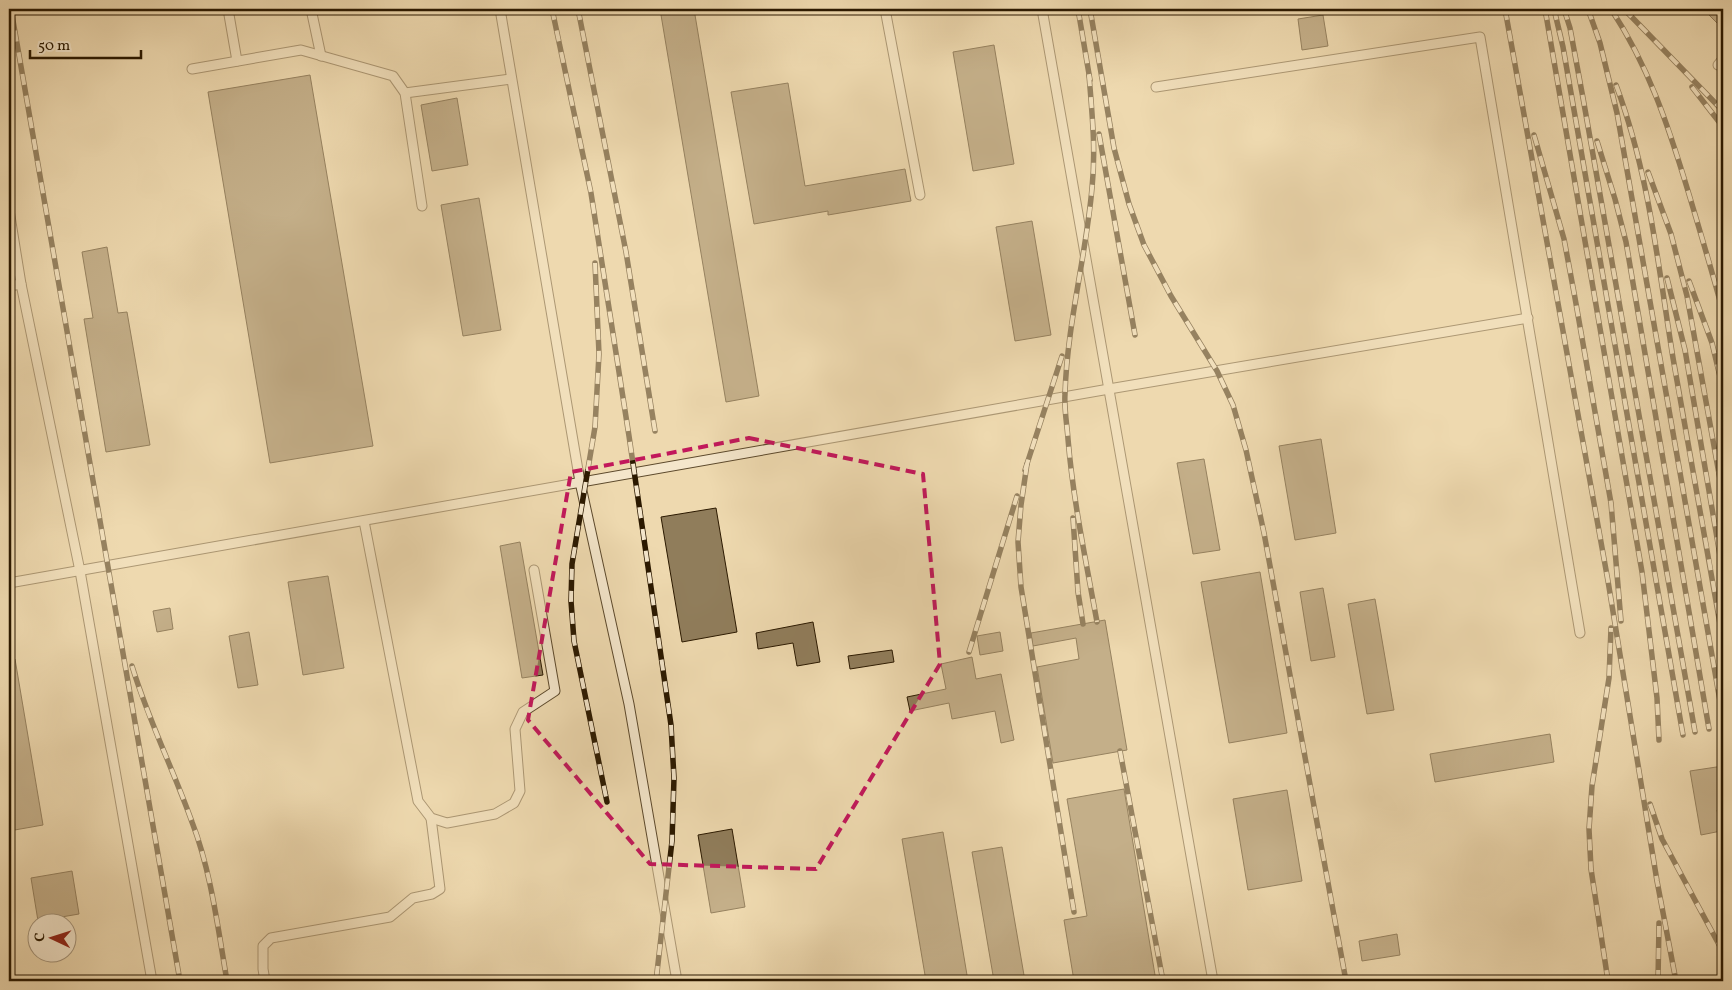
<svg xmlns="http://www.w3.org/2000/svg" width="1732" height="990" viewBox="0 0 1732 990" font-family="Vollkorn,serif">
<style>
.building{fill:#907d5b;stroke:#2b1900}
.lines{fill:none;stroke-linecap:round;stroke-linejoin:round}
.lane-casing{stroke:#5c492c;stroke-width:11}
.lane{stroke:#f4e6cb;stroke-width:9}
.rail-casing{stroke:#2b1900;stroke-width:5.5}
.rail{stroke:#f4e6cb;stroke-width:4;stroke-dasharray:11;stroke-linecap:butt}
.marked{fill:none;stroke:#c2185b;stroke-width:4;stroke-dasharray:10 6;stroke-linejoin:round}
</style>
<rect width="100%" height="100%" fill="#eed9af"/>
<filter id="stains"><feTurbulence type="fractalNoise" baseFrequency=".004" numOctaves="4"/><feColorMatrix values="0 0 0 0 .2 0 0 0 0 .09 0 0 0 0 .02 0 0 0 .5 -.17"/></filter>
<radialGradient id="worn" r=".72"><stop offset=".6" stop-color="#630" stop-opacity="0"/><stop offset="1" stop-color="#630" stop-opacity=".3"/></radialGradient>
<g class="building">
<path d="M660 9H694L759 396 726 402Z"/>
<path d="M1703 9H1723V29Z"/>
<path d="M1323 15 1328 46 1302 50 1298 19Z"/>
<path d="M994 45 1014 164 973 171 953 52Z"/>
<path d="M310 75 373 446 270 463 208 92Z"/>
<path d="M788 83 805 186 905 169 911 201 828 215V211L754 224 731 92Z"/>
<path d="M457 98 468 165 432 171 421 105Z"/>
<path d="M479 198 501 330 463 336 441 205Z"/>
<path d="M1032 221 1051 335 1015 341 996 227Z"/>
<path d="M107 247 118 313 127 312 150 445 106 452 84 319 93 318 82 252Z"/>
<path d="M1321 439 1336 533 1295 540 1279 446Z"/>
<path d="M1204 459 1220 550 1193 554 1177 463Z"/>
<path d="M716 508 737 632 682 642 661 517Z"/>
<path d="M520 542 543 675 522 678 500 546Z"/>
<path d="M1260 572 1287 733 1229 743 1201 582Z"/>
<path d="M328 576 344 668 303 675 288 582Z"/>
<path d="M1323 588 1335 657 1311 661 1300 592Z"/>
<path d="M1375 599 1394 710 1367 714 1348 604Z"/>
<path d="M170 608 173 629 157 632 153 611Z"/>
<path d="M1105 620 1127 750 1053 763 1037 667 1079 659 1076 638 1033 646 1031 633Z"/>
<path d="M813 622 820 662 797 666 793 643 758 649 756 633Z"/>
<path d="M249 632 258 685 238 688 229 636Z"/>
<path d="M1000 632 1003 651 980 655 977 636Z"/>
<path d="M892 650 894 662 850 669 848 656Z"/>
<path d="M972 657 976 679 1001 674 1014 740 1001 743 995 711 952 719 949 703 910 711 907 697 946 689 941 664Z"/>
<path d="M15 659 43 825 9 831V660Z"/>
<path d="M1550 734 1554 762 1435 782 1430 754Z"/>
<path d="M1723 766V809L1717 810 1721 831 1701 835 1690 771Z"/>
<path d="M1124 789 1156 981H1074L1064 920 1087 916 1067 799Z"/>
<path d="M1287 790 1302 881 1248 890 1233 799Z"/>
<path d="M732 829 745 907 711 913 698 835Z"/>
<path d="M943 832 968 981H926L902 839Z"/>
<path d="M1002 847 1025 981H994L972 852Z"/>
<path d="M72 871 79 914 38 921 31 878Z"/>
<path d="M1397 934 1400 955 1362 961 1359 941Z"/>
</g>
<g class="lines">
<defs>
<g id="lane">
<path d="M228 9 237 61"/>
<path d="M311 9 321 56"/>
<path d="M500 9 580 482 629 704 677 981"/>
<path d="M885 9 920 195"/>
<path d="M1042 9 1213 981"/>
<path d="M1718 65 1723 59"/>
<path d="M192 69 301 50 393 76 405 93 422 206"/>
<path d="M1156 87 1480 37 1580 633"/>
<path d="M405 93 511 79"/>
<path d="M9 210 21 284 80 571 152 981"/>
<path d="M9 286 21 284"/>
<path d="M364 521 418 801 431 818 447 823 495 814 514 803 520 791 515 729 523 712 555 691 534 570"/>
<path d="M9 583 1109 389 1528 318"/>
<path d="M265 981 263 969V946L271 938 390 917 413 898 432 894 440 889 431 818"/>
</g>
</defs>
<use href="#lane" class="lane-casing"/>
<use href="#lane" class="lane"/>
<defs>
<g id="rail">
<path d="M11 9 180 981"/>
<path d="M552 9 591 193 629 436 671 725 674 778 672 841 656 981"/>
<path d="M578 9 626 252 655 431"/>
<path d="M1078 9 1090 80"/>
<path d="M1090 9 1114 148 1129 204 1144 245 1171 296 1217 371 1233 405 1246 450 1264 533 1346 981"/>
<path d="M1505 9 1608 581 1657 881 1676 981"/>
<path d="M1545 9 1642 572 1657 698 1659 740"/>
<path d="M1554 9 1563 47 1683 735"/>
<path d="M1564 9 1570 28 1583 98 1695 732"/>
<path d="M1588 9 1600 43 1617 113 1723 718"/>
<path d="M1611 9C1649 67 1668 125 1688 191 1700 231 1712 271 1723 312"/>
<path d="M1624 9 1723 111"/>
<path d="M1089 75C1092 113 1096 150 1092 188 1086 257 1067 324 1065 394 1064 409 1067 424 1068 439 1073 500 1086 561 1097 622"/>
<path d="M1616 85C1649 173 1658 265 1673 358 1689 452 1707 546 1723 641"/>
<path d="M1692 87 1723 127"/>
<path d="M1099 134 1135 335"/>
<path d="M1534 135 1564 239 1575 298 1611 503 1621 621"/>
<path d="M1597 141 1615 199 1626 242 1709 729"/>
<path d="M1648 172 1671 234 1687 296 1723 496"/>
<path d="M595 263 599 354 595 427 572 564 571 601 574 641 607 802"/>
<path d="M1667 278 1685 350 1723 573"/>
<path d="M1689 281 1712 343 1723 389"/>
<path d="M1027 464 1021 505 1018 542 1021 587 1074 912"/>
<path d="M1025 470 1062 356"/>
<path d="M1073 518 1078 592 1083 624"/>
<path d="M969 652 1017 496"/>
<path d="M132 666C148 719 173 769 192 822 211 871 218 929 227 981"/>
<path d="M1120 751 1163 981"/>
<path d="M1650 804 1662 839 1723 952"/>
<path d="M1608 981 1591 869 1589 829 1592 786 1609 678 1611 628"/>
<path d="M1658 981 1659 923"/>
</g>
</defs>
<use href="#rail" class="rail-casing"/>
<use href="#rail" class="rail"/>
</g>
<path d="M0 0H1732V990H0ZM749 438 923 474 940 664 816 869 650 864 528 720 571 472Z" fill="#eed9af" fill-opacity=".55" fill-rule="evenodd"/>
<path class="marked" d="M749 438 923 474 940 664 816 869 650 864 528 720 571 472Z"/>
<rect width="1732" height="990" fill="none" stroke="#eed9af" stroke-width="30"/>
<rect x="10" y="10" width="1712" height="970" fill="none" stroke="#2b1900" stroke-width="2.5"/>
<rect x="15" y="15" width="1702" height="960" fill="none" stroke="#2b1900"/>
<g transform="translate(52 938) rotate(274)"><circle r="24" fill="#f4e6cb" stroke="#a4947a"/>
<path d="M0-4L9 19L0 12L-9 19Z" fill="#8f2418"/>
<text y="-8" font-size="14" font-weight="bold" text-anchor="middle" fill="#2b1900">С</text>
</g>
<path d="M30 50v8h111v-8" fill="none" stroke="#2b1900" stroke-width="2.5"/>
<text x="38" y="50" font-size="15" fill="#2b1900" stroke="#f4e6cb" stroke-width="4" paint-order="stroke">50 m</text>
<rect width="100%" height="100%" filter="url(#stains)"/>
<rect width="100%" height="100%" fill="url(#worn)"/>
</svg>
